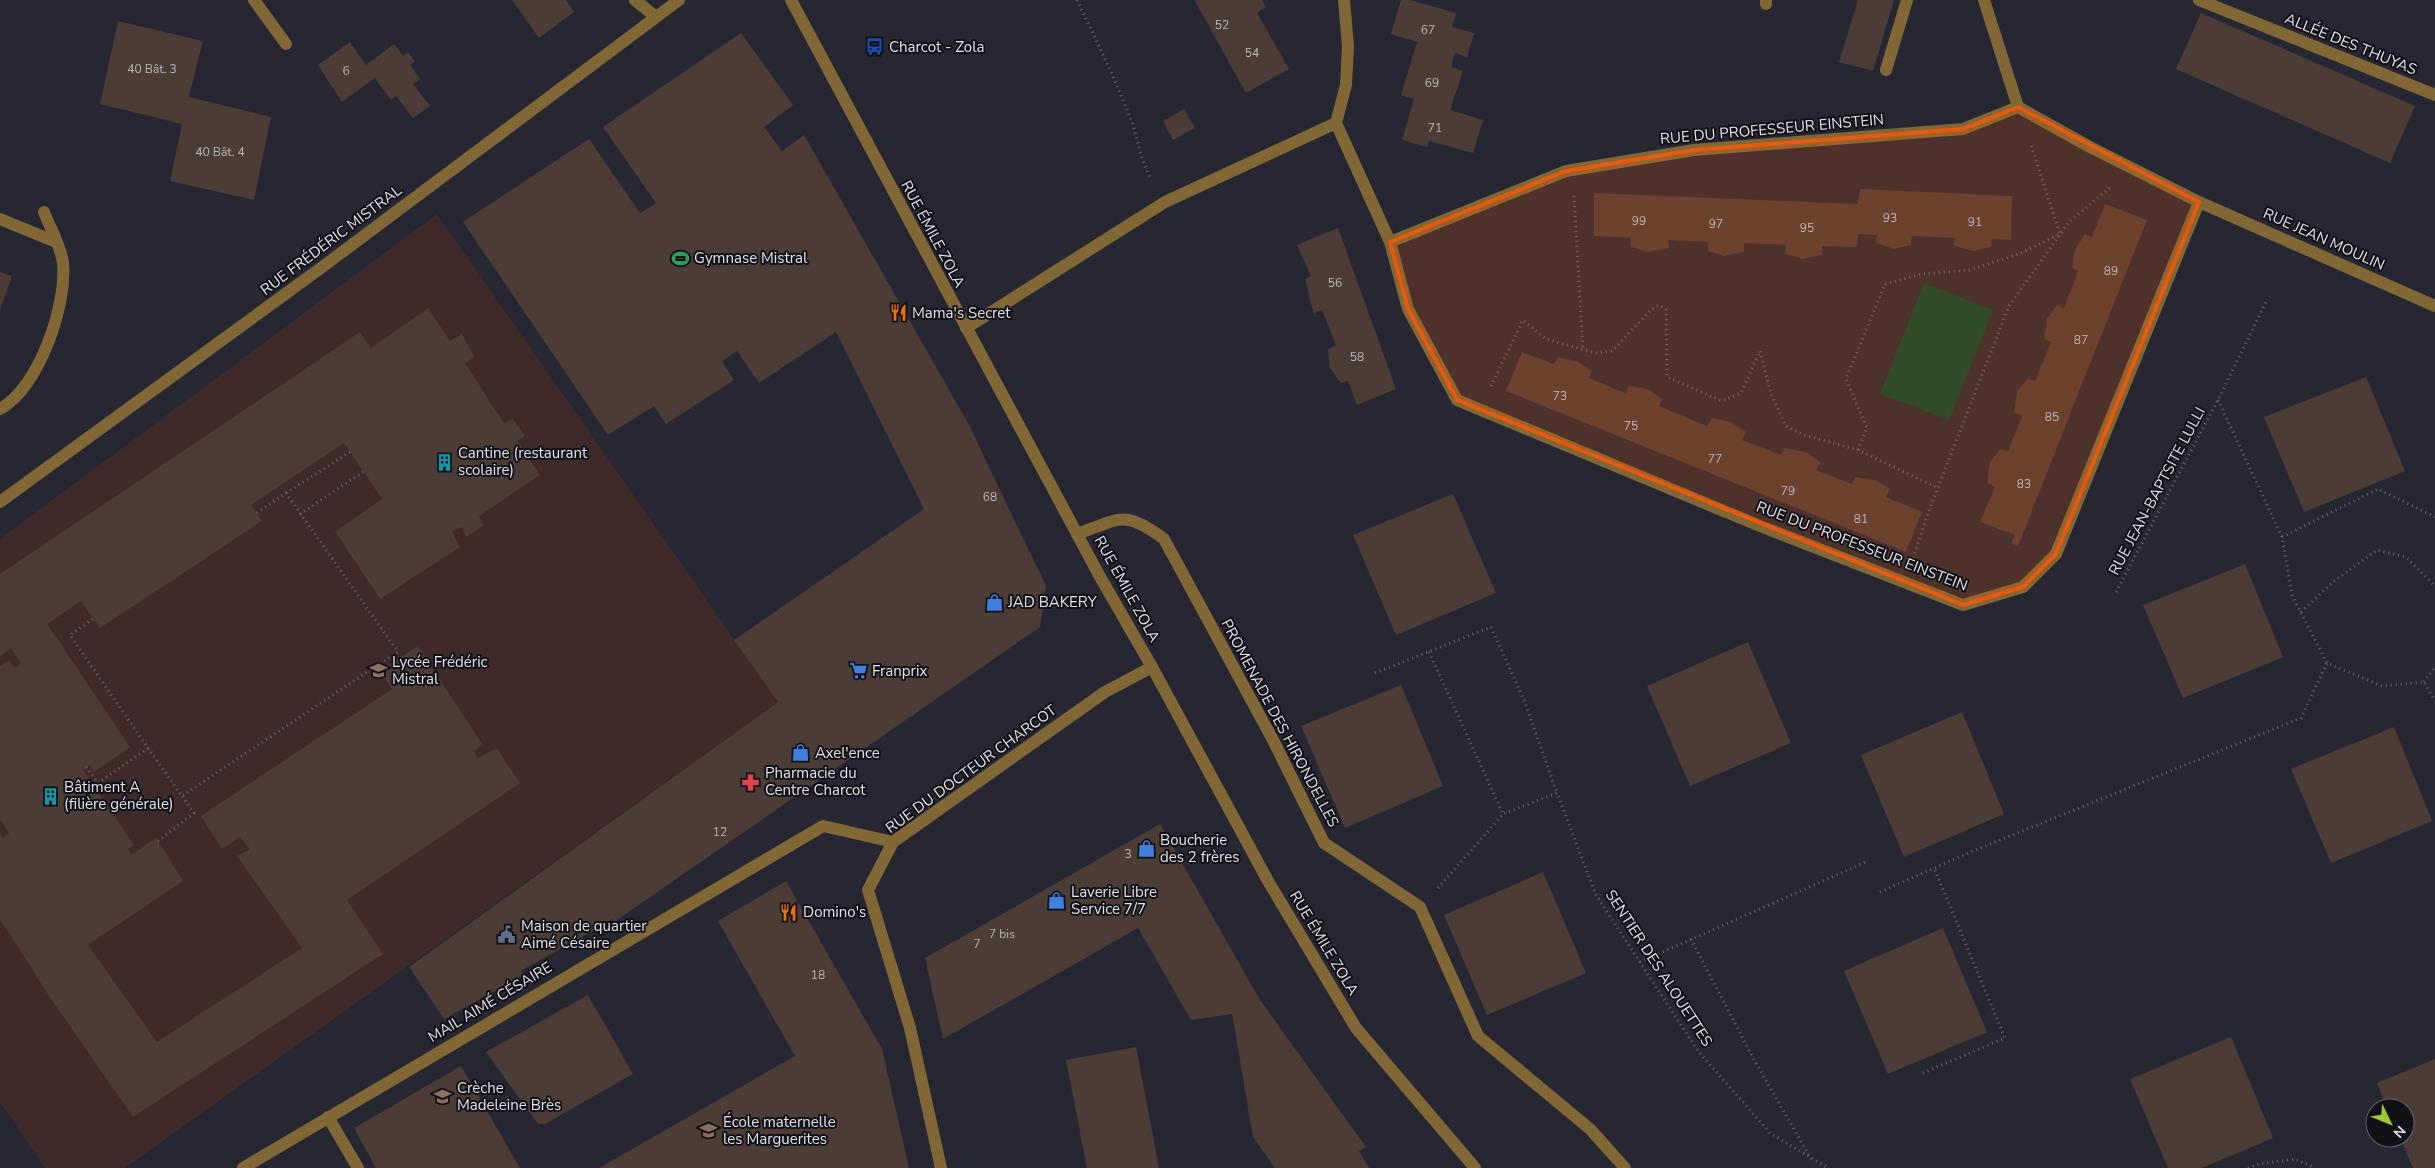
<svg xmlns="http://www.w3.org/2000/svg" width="2435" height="1168" viewBox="0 0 2435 1168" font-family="'Nunito Sans',sans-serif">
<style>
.education{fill:#3e2a29}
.green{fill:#044832}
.building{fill:#4b3c36}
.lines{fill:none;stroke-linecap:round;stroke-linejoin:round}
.path{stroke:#696974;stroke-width:3;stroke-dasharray:1 4;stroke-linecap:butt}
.minor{stroke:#816735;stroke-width:12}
.marked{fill:#e8590c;fill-opacity:0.2;stroke:#e8590c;stroke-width:4;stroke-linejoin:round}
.labels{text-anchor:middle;stroke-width:4;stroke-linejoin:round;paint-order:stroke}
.number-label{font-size:12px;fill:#bdb8be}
.street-label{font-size:15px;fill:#e3e2eb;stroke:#111016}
.poi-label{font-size:15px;fill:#e3e2eb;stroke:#111016;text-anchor:start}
</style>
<rect width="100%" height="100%" fill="#272734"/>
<path class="education" d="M437 214 778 702 125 1168H45L0 1102V539Z"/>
<path class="green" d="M1924 283 1993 310 1949 420 1880 394Z"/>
<g class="building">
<path d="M512 0H566L574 12 539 38Z"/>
<path d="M1197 0H1262L1266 7 1257 13 1289 69 1246 93 1195 1Z"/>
<path d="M1401 0H1410L1456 13 1452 27 1474 33 1467 57 1455 53 1451 67 1463 71 1450 110 1483 120 1473 153 1429 141 1427 147 1402 140 1414 99 1401 95 1417 42 1391 34Z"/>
<path d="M1858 0H1894L1873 71 1839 62Z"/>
<path d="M2201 13 2415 106 2390 163 2176 69Z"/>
<path d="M118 21 203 41 189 97 271 117 254 200 170 181 182 124 100 104Z"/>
<path d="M741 33 793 105 764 127 782 151 804 135 969 425 1046 586 1040 627 614 922 613 919 521 971 524 975 444 1019 409 967 778 702 734 640 924 509 836 332 759 383 737 351 722 361 734 380 666 424 654 406 608 435 463 222 589 139 640 213 656 203 603 127Z"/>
<path d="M350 42 366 65 394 44 403 56 408 52 415 61 410 65 420 79 413 84 430 106 413 118 396 96 391 100 375 78 342 102 318 65Z"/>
<path d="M1184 109 1195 128 1173 140 1163 121Z"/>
<path d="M1860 189 2012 196 2011 240 1992 239 1991 247 1974 251 1954 246 1955 238 1912 236 1911 245 1894 249 1876 243 1877 235 1858 234 1857 247 1822 246V255L1802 259 1786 254V245L1744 243V252L1724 256 1708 251V242L1668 240 1669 248 1648 252 1631 247 1630 238 1594 236V193L1858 204Z"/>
<path d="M2105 204 2147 220 2018 546 2011 543 2015 535 1980 522 1995 487 1987 483 1990 462 2000 449 2008 451 2022 416 2014 412 2017 391 2028 378 2035 381 2051 342 2044 339 2047 319 2057 305 2064 308 2078 271 2072 268 2075 249 2085 234 2092 237Z"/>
<path d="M1338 228 1396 389 1357 405 1348 381 1341 383 1330 368 1328 349 1336 345 1322 310 1314 313 1313 311 1305 279 1311 276 1297 245Z"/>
<path d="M0 272 12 276 0 310Z"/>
<path d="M428 308 450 341 462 334 475 357 465 363 504 423 513 419 525 436 517 441 540 475 479 516 484 525 466 537 462 527 452 531 460 547 380 599 335 532 382 499 344 443 251 505 262 521 100 628 81 601 47 624 130 747 94 772 89 765 83 770 134 845 128 849 131 855 156 838 183 881 88 945 157 1042 302 948 237 856 250 849 240 837 222 849 201 816 392 689 380 671 418 646 482 744 474 752 478 758 497 748 520 783 347 900 383 954 133 1117 47 993 0 919V833L3 838 9 833 0 819V666L9 660 15 668 21 664 11 648 0 657V574L360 332 371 348Z"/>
<path d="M1522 352 1554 364 1558 357 1576 361 1592 371 1589 378 1625 393 1629 386 1648 389 1662 399 1659 406 1707 426 1712 418 1731 422 1746 432 1742 440 1781 455 1784 448 1806 452 1820 462 1816 470 1852 484 1855 477 1875 480 1890 489 1886 497 1922 512 1906 552 1506 391Z"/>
<path d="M2366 377 2405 471 2304 512 2264 417Z"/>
<path d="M1453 494 1496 593 1396 635 1353 535Z"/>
<path d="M2245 564 2283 657 2183 698 2143 605Z"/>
<path d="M1748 642 1791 743 1690 786 1647 686Z"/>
<path d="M1401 685 1443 786 1345 828 1301 726Z"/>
<path d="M1962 712 2004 814 1904 857 1861 755Z"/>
<path d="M2394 727 2432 821 2331 863 2291 769Z"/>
<path d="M1160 824 1260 1000 1366 1147 1359 1151 1369 1168H1275L1253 1137 1232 1014 1191 1020 1138 928 943 1039 925 958Z"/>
<path d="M1543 872 1586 973 1487 1015 1444 915Z"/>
<path d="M786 881 882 1049 909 1168H599L795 1056 718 921Z"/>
<path d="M1943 928 1987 1032 1888 1074 1844 971Z"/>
<path d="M588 995 633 1074 545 1124H538L486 1052Z"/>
<path d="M2231 1037 2273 1138 2202 1168H2168L2130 1079Z"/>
<path d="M1136 1047 1159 1168H1087L1066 1060Z"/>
<path d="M2435 1059V1168H2413L2400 1138H2405V1108H2387L2377 1083Z"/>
<path d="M461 1066 520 1168H376L354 1128Z"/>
</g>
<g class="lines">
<g class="path">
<path d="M1077 0C1096 39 1114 77 1130 117 1138 137 1140 160 1151 179"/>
<path d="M1574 196 1583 350"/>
<path d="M1491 386 1523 320 1546 339 1596 353 1612 351 1652 309 1659 305 1666 310 1667 377 1722 401 1741 393 1760 351 1771 394 1786 426 1804 435 1858 450 1938 488"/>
<path d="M2218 400 2282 537 2292 595 2327 663 2382 686 2424 682 2435 701"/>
<path d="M1858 450 1867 428 1846 379 1885 284 1922 274 1969 270 2019 254 2060 234 2031 145"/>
<path d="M286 493 350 452"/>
<path d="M257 513 286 493 398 652 376 666"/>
<path d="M300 514 363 472"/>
<path d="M2282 537 2378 489 2435 517"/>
<path d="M1913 558 1928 513 2009 306 2069 222 2112 186"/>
<path d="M2116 592 2218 400 2266 302"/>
<path d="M2301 612 2334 581 2377 550 2406 557 2435 586"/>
<path d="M1429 652 1503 814"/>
<path d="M1375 673 1491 627 1524 700 1557 793"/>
<path d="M2424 682 2435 667"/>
<path d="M148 748 182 796 376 666 380 671"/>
<path d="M86 767 98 783 148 748 70 635 93 619"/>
<path d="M158 841 194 813 182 796"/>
<path d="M1438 888 1503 814 1557 793 1596 895 1698 1051 1770 1133 1828 1168"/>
<path d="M1880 892 1973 851 2301 718 2327 663"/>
<path d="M1691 939 1753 1058 1811 1159"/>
<path d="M1640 962 1866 862"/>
<path d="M1923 1073 2005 1038 1934 868"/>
<path d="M2248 1168 2259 1164 2295 1159 2315 1168"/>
</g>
<g class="minor">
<path d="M254 0 286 44"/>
<path d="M635 0 656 17"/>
<path d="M791 0 1099 575 1152 667 1268 881 1356 1028 1475 1168"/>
<path d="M1344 0 1348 46 1346 85 1336 123 1390 242 1408 309 1457 400 1760 526 1963 605 2023 587 2056 554 2199 202"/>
<path d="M1984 0 2018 107 2090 147 2199 202 2435 306"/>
<path d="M2199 0 2435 95"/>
<path d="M1766 4V0"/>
<path d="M1886 70 1907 0"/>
<path d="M0 219 56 242"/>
<path d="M1390 242 1566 171 1694 150 1963 129 2018 107"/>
<path d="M966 328 1165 202 1336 123"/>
<path d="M0 409C39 388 67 305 63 263 61 246 50 228 44 212"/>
<path d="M0 502 325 265 679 0"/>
<path d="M1077 534C1120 519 1124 509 1164 539L1274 742 1324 843 1420 907 1478 1036 1590 1129 1625 1168"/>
<path d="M328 1117 358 1168"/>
<path d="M243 1168 823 826 893 842"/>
<path d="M941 1168 910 1028 868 890 893 842 1105 692 1152 667"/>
</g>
</g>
<path class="marked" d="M2018 107 2199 202 2056 554 2023 587 1963 605 1457 400 1408 309 1390 242 1566 171 1694 150 1963 129Z"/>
<defs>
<symbol id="bus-bare" viewBox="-9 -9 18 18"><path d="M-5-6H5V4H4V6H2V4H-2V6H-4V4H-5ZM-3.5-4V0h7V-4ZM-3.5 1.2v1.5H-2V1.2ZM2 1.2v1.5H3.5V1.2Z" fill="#1a4fb4" stroke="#111016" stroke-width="2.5" paint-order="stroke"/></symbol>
<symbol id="stadium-bare" viewBox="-9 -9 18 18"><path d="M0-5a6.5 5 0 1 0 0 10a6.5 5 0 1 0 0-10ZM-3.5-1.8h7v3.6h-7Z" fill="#2e9e5b" stroke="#111016" stroke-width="2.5" paint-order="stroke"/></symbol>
<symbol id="restaurant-bare" viewBox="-9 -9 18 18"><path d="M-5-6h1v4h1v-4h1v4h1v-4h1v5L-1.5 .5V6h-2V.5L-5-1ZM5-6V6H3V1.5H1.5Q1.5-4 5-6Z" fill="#e8710a" stroke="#111016" stroke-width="2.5" paint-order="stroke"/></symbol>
<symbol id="building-bare" viewBox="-9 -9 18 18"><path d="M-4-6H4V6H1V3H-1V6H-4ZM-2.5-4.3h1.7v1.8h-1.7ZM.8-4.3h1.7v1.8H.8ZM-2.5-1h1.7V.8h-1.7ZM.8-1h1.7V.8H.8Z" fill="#0f9aa8" stroke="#111016" stroke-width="2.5" paint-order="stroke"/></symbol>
<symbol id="shop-bare" viewBox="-9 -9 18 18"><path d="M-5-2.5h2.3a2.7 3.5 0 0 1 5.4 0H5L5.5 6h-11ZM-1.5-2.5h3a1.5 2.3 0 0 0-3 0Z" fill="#3f7fe0" stroke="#111016" stroke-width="2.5" paint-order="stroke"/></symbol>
<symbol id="school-bare" viewBox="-9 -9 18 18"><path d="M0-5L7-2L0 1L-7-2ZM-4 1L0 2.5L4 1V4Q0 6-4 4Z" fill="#8d6e63" stroke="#111016" stroke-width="2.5" paint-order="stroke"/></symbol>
<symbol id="supermarket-bare" viewBox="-9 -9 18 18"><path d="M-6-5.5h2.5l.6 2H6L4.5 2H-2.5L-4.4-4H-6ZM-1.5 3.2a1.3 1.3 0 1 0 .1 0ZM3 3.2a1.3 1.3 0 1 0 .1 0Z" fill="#3f7fe0" stroke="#111016" stroke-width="2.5" paint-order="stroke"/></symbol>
<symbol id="pharmacy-bare" viewBox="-9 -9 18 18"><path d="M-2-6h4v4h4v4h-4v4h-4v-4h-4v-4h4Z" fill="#e0444e" stroke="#111016" stroke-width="2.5" paint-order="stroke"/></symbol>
<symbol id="civic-bare" viewBox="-9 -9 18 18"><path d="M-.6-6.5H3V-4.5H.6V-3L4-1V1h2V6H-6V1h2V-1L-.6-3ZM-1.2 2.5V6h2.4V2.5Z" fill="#5c6f8a" stroke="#111016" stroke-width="2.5" paint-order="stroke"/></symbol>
</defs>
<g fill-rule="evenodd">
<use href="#bus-bare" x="862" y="34" width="25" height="25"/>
<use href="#stadium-bare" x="668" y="246" width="25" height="25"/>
<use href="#restaurant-bare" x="886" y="300" width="25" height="25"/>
<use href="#building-bare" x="432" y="450" width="25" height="25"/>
<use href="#shop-bare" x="982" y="590" width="25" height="25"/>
<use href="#school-bare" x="366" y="658" width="25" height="25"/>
<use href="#supermarket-bare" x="846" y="658" width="25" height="25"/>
<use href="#shop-bare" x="788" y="740" width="25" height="25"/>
<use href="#pharmacy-bare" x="738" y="770" width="25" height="25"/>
<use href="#building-bare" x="38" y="784" width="25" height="25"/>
<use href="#shop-bare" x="1134" y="836" width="25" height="25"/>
<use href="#shop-bare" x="1044" y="888" width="25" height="25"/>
<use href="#restaurant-bare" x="776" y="900" width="25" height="25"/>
<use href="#civic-bare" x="494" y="922" width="25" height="25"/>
<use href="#school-bare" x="430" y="1084" width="25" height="25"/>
<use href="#school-bare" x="696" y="1118" width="25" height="25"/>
</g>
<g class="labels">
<g class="number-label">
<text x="1222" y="29">52</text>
<text x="1428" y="34">67</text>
<text x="1252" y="57">54</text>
<text x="152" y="73">40 Bât. 3</text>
<text x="346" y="75">6</text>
<text x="1432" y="87">69</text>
<text x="1435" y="132">71</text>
<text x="220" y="156">40 Bât. 4</text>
<text x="1890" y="222">93</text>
<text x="1639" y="225">99</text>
<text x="1975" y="226">91</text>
<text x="1716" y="228">97</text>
<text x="1807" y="232">95</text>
<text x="2111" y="275">89</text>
<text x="1335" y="287">56</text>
<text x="2081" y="344">87</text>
<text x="1357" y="361">58</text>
<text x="1560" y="400">73</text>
<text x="2052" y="421">85</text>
<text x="1631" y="430">75</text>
<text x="1715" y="463">77</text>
<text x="2024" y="488">83</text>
<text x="1788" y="495">79</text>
<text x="990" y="501">68</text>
<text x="1861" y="523">81</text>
<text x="720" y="836">12</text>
<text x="1128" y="858">3</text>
<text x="1002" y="938">7 bis</text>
<text x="977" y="948">7</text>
<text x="818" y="979">18</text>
</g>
<g class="street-label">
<text transform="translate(2351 44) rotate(22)" y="5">ALLÉE DES THUYAS</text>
<text transform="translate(1772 129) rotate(-5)" y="5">RUE DU PROFESSEUR EINSTEIN</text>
<text transform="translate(933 234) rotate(62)" y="5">RUE ÉMILE ZOLA</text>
<text transform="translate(2324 239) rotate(24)" y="5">RUE JEAN MOULIN</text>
<text transform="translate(331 240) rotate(-37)" y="5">RUE FRÉDÉRIC MISTRAL</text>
<text transform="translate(2157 491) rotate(-62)" y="5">RUE JEAN-BAPTSITE LULLI</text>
<text transform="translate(1862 546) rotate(21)" y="5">RUE DU PROFESSEUR EINSTEIN</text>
<text transform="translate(1127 589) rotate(61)" y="5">RUE ÉMILE ZOLA</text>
<text transform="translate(1280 723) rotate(62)" y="5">PROMENADE DES HIRONDELLES</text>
<text transform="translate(971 769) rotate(-36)" y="5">RUE DU DOCTEUR CHARCOT</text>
<text transform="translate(1324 943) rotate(59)" y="5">RUE ÉMILE ZOLA</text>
<text transform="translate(1659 968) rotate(57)" y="5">SENTIER DES ALOUETTES</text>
<text transform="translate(490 1002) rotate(-31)" y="5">MAIL AIMÉ CÉSAIRE</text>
</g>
<g class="poi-label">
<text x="889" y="52">Charcot - Zola</text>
<text x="694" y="263">Gymnase Mistral</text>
<text x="912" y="318">Mama's Secret</text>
<text x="458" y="458">Cantine (restaurant<tspan x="458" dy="17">scolaire)</tspan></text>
<text x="1008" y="607">JAD BAKERY</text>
<text x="392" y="667">Lycée Frédéric<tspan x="392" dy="17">Mistral</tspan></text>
<text x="872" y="676">Franprix</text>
<text x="815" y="758">Axel'ence</text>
<text x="765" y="778">Pharmacie du<tspan x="765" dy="17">Centre Charcot</tspan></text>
<text x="64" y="792">Bâtiment A<tspan x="64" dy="17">(filière générale)</tspan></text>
<text x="1160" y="845">Boucherie<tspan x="1160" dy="17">des 2 frères</tspan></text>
<text x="1071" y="897">Laverie Libre<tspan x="1071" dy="17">Service 7/7</tspan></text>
<text x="803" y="917">Domino's</text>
<text x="521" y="931">Maison de quartier<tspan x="521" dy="17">Aimé Césaire</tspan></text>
<text x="457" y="1093">Crèche<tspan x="457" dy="17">Madeleine Brès</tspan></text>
<text x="723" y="1127">École maternelle<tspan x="723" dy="17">les Marguerites</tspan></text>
</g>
</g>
<g transform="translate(2390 1123) rotate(133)"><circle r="24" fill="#111016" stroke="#65646b"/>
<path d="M0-4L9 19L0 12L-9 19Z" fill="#9acb34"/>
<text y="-8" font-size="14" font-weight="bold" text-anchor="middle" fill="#e3e2eb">N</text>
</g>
</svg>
